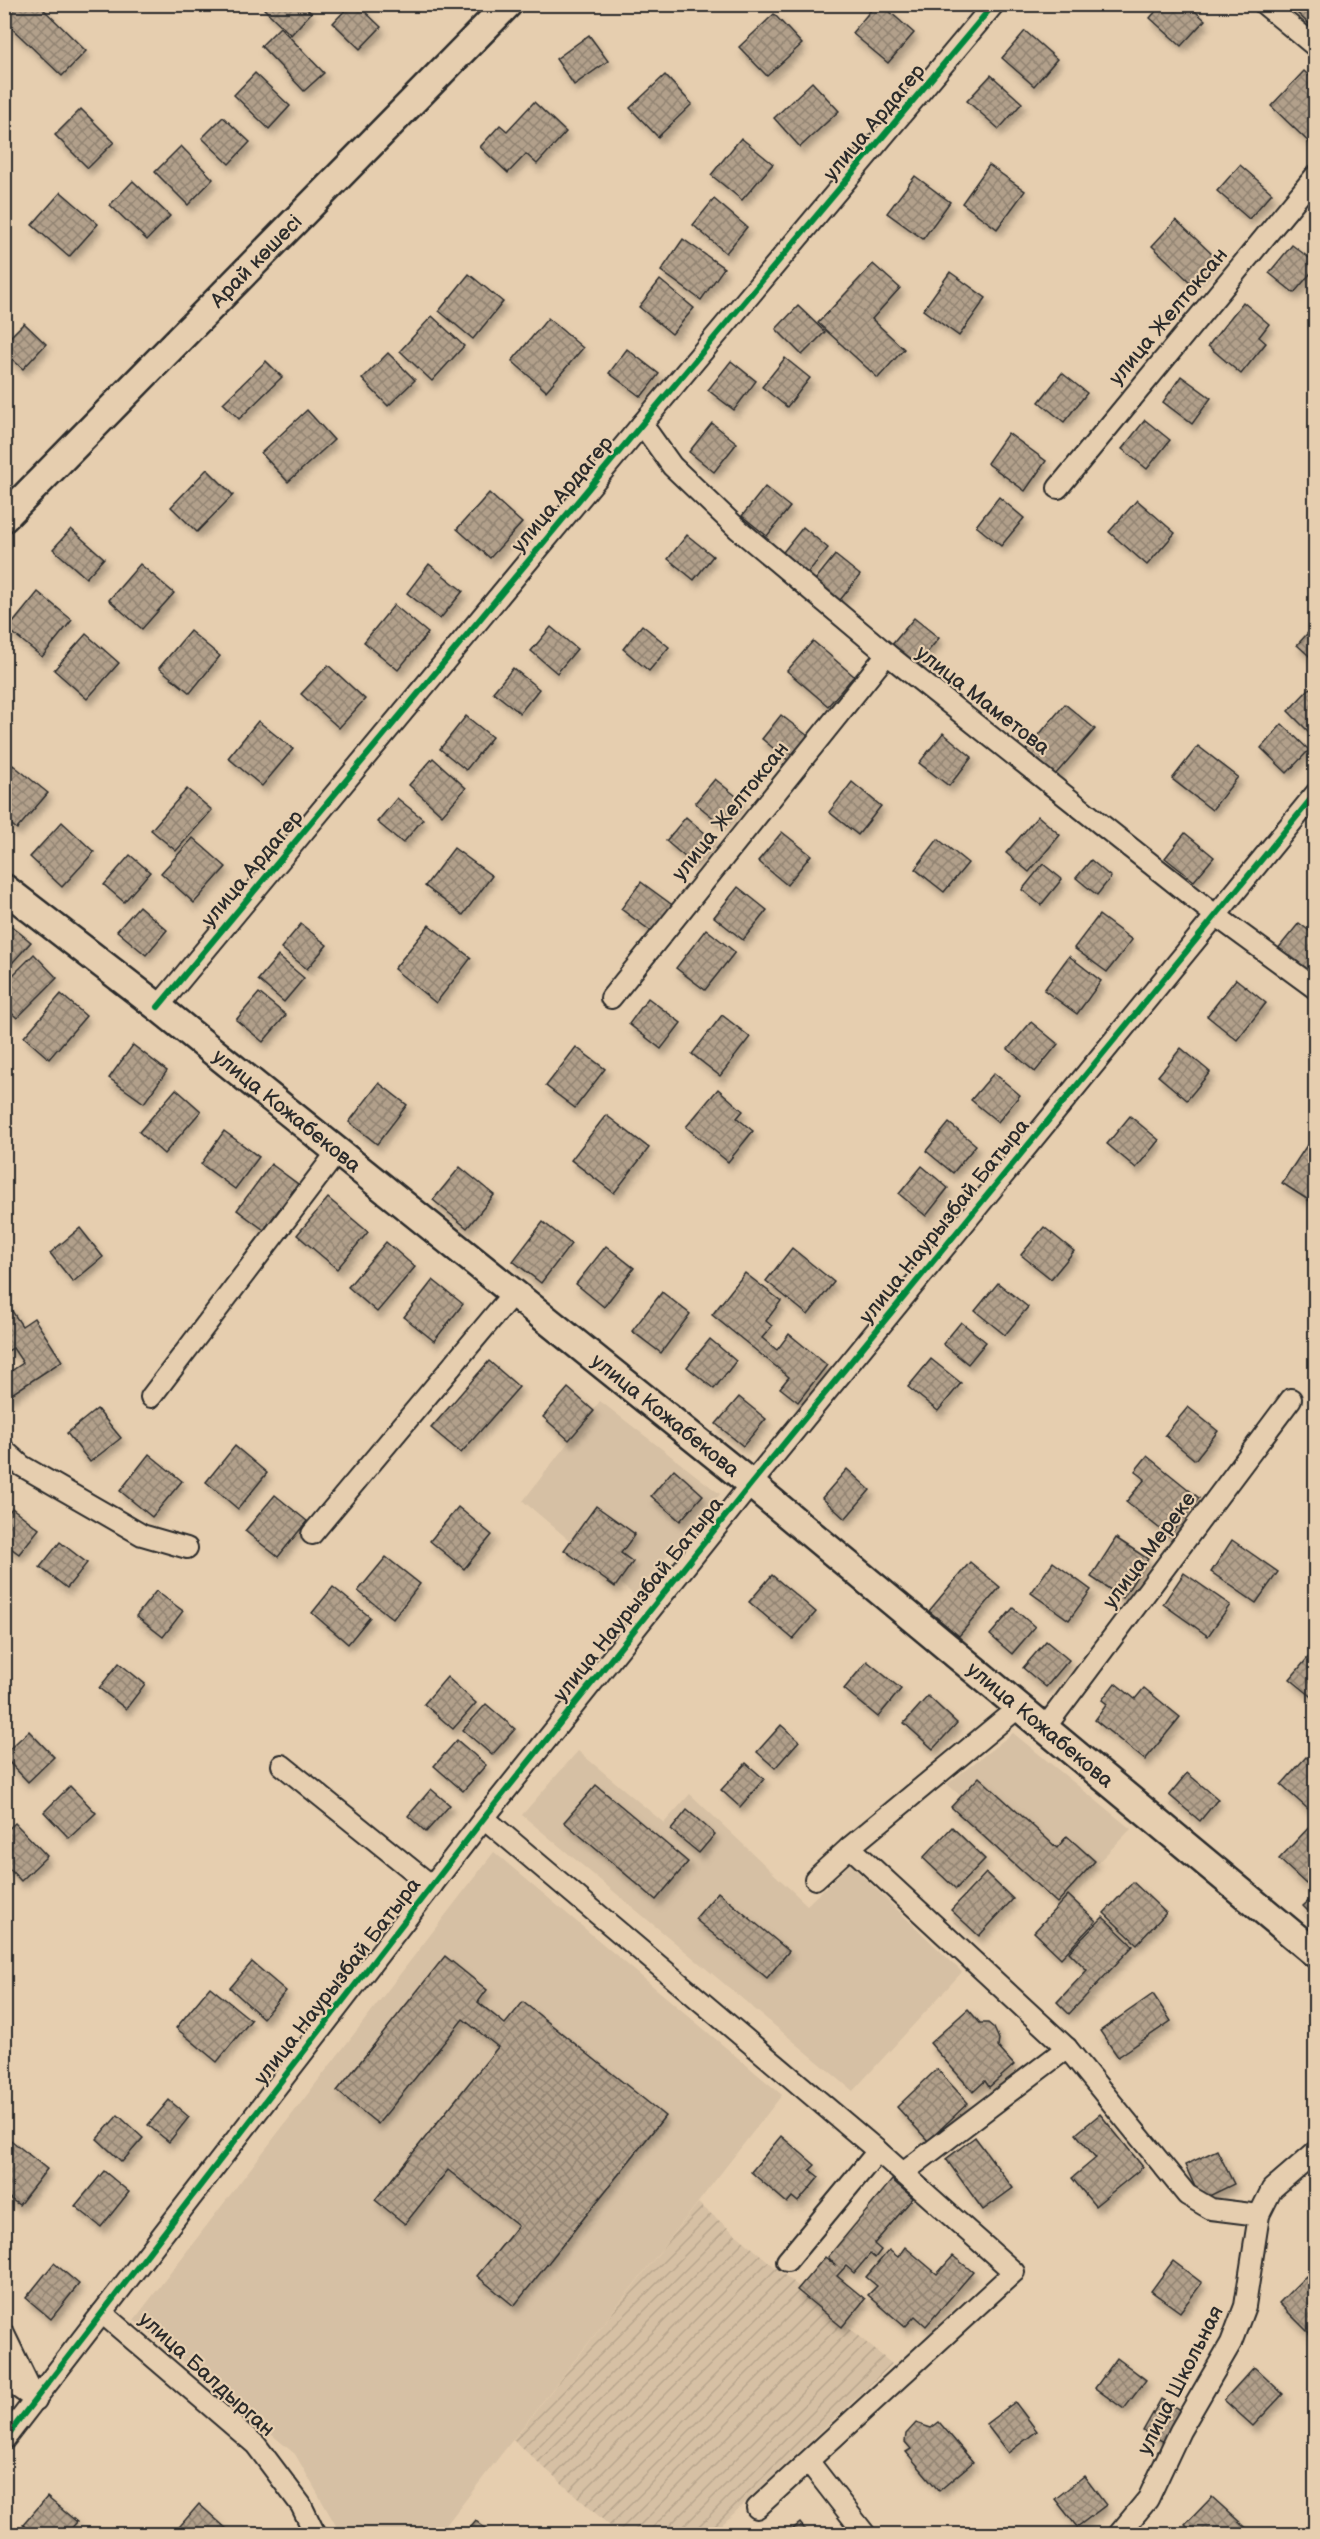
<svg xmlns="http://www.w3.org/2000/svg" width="1320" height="2539" viewBox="0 0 1320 2539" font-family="'Balsamiq Sans',sans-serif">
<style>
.built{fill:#d6c0a4}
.industrial{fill:url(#industrial-furrows)}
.building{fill:url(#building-cross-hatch);stroke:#2b2b2b;stroke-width:1.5;filter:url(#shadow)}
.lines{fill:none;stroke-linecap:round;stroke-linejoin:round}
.minor-casing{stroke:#2b2b2b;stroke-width:24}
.secondary-casing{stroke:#2b2b2b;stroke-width:32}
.minor{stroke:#e6ceaf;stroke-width:20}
.secondary{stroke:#e6ceaf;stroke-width:27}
.cycleway-casing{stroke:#e6ceaf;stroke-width:10}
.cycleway{stroke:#00873e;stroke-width:6}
.labels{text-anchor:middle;stroke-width:4.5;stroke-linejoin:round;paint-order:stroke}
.street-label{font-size:21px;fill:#2b2b2b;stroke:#e6ceaf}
</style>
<defs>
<pattern id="industrial-furrows" width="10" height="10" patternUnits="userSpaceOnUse" patternTransform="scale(1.5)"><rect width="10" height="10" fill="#d6c0a4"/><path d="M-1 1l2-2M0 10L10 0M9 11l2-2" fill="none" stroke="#b8a58d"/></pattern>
<pattern id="building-cross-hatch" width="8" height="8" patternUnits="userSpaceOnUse" patternTransform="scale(1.5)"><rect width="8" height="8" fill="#b2a08b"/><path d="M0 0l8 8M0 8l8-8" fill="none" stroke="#918372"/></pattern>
<filter id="shadow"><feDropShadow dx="3.5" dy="6" stdDeviation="3" flood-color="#0004"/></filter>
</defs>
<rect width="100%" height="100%" fill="#e6ceaf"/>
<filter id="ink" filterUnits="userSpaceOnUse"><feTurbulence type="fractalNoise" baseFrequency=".0167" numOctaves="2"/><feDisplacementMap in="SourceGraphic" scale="12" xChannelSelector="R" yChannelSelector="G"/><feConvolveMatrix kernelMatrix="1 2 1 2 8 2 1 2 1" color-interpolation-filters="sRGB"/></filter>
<g filter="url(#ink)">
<g class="built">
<path d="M600 1401 720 1494 634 1595 523 1501Z"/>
<path d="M1013 1733 1131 1829 1070 1891 947 1784Z"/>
<path d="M578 1751 664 1823 690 1794 807 1905 850 1864 962 1972 853 2091 522 1815Z"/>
<path d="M494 1852 782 2095 439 2534H357L339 2531 295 2454 134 2320Z"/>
</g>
<path class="industrial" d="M698 2203 892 2364 712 2534H619L513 2440Z"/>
<g class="building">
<path d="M4 4H38L86 51 62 76 4 21Z"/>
<path d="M268 4H302L311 13 291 35 264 9Z"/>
<path d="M351 4H357L381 27 360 49 333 23Z"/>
<path d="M876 4H881L914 33 888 63 852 33Z"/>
<path d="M1162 4H1187L1205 20 1181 46 1150 18Z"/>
<path d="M1287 4H1316V30Z"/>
<path d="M774 14 802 44 767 76 739 47Z"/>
<path d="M280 27 324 73 304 91 261 46Z"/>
<path d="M1025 31 1057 59 1034 86 1002 58Z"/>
<path d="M589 35 608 61 574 85 556 59Z"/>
<path d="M1304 71 1316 82V149L1271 106Z"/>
<path d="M255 73 290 106 269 129 234 95Z"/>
<path d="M665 75 692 104 658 137 630 108Z"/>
<path d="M991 75 1022 103 999 129 967 101Z"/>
<path d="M812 82 839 111 800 147 774 118Z"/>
<path d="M534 102 566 132 537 164 526 154 508 173 480 147 500 125 507 131Z"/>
<path d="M81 109 114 142 88 168 55 135Z"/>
<path d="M223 117 250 142 229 164 202 138Z"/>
<path d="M741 138 773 164 742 200 711 175Z"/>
<path d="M181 146 213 179 188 205 155 172Z"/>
<path d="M989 165 1025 191 997 229 962 203Z"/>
<path d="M1240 165 1272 193 1249 219 1217 191Z"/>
<path d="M915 176 950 202 923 239 887 213Z"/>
<path d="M133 181 170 216 147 240 110 205Z"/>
<path d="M61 192 98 224 69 257 32 225Z"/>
<path d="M714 199 747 227 726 253 693 225Z"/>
<path d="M1176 220 1215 257 1191 283 1152 246Z"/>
<path d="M683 239 724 268 701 300 661 271Z"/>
<path d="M1292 245 1316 263V267L1294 293 1269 273Z"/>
<path d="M873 264 900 288 872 319 904 349 878 378 818 323Z"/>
<path d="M950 272 986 298 959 336 923 310Z"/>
<path d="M469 274 503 302 473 339 439 311Z"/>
<path d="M660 280 694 308 672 334 639 307Z"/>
<path d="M1243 302 1269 324 1259 337 1266 343 1241 374 1208 346Z"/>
<path d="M798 306 825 332 802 355 776 329Z"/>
<path d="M432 316 464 346 432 381 400 351Z"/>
<path d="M548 318 583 348 546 391 512 361Z"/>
<path d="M24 323 46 344 23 369 4 352V343Z"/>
<path d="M627 349 659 374 641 397 609 373Z"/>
<path d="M388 353 415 380 388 406 362 379Z"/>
<path d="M785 358 810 378 787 407 762 387Z"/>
<path d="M266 361 282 377 239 419 223 403Z"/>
<path d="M731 361 756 381 734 410 708 390Z"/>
<path d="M1062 373 1087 393 1064 422 1039 402Z"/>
<path d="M1181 376 1211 398 1192 424 1163 402Z"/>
<path d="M307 410 334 440 288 482 261 453Z"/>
<path d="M1145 420 1170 440 1147 469 1122 449Z"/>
<path d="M712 423 737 443 714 472 689 452Z"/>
<path d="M1008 433 1046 461 1025 491 987 463Z"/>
<path d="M207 469 233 495 197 532 171 507Z"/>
<path d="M765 487 790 507 767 536 742 516Z"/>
<path d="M489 493 522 523 490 558 457 529Z"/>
<path d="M999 497 1024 518 1001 546 976 526Z"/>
<path d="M1137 500 1175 533 1147 565 1109 532Z"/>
<path d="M803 527 828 548 805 576 780 556Z"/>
<path d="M71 529 104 558 86 578 53 549Z"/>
<path d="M687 535 713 556 694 580 668 559Z"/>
<path d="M835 555 860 575 837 604 812 584Z"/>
<path d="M140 564 174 593 142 629 109 600Z"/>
<path d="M429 564 463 591 440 619 407 593Z"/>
<path d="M38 592 72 620 42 657 8 629Z"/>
<path d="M394 605 428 633 398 670 364 642Z"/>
<path d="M914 618 939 638 916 666 891 646Z"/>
<path d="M1316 624V662L1297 645Z"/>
<path d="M642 625 669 647 649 671 623 649Z"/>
<path d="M551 627 577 649 557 673 531 651Z"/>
<path d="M190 631 220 656 190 693 159 668Z"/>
<path d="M86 634 119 663 87 699 54 670Z"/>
<path d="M813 641 854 676 828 706 787 671Z"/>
<path d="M328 665 365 699 339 728 301 694Z"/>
<path d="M513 668 539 689 520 713 493 692Z"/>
<path d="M1310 688 1316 693 1314 737 1288 711Z"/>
<path d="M1065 704 1095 729 1055 775 1026 750Z"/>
<path d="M781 715 808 736 788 760 762 739Z"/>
<path d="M466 716 492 737 466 770 440 749Z"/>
<path d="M258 721 293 749 262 786 228 758Z"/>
<path d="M1282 724 1309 750 1287 773 1261 748Z"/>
<path d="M943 733 972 757 949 786 919 763Z"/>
<path d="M1198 746 1238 777 1212 810 1172 779Z"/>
<path d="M433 758 466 788 442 815 409 785Z"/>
<path d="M13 765 48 793 17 829 4 819V776Z"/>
<path d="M715 779 741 800 721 824 695 803Z"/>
<path d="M852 782 881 806 858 835 829 812Z"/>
<path d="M187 789 212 810 176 851 151 830Z"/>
<path d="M397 798 423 819 403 843 377 822Z"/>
<path d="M1038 816 1060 835 1029 872 1006 853Z"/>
<path d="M686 817 712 839 692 863 666 841Z"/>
<path d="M62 822 94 852 62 887 30 857Z"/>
<path d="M782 832 811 855 787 885 758 861Z"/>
<path d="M1185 833 1214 857 1194 881 1165 858Z"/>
<path d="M193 838 226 867 194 903 161 873Z"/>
<path d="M938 839 968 863 944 892 915 869Z"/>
<path d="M454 848 492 876 463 915 425 886Z"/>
<path d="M130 855 150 872 124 902 104 885Z"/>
<path d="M1091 860 1111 877 1097 895 1076 878Z"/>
<path d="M1043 864 1062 879 1041 905 1022 890Z"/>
<path d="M641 882 675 907 655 934 621 909Z"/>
<path d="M738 887 767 910 743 940 714 917Z"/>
<path d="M139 906 167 930 146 955 117 931Z"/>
<path d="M1099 915 1132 940 1107 972 1074 948Z"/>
<path d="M4 920 31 942 4 972Z"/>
<path d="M1299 923 1316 936V970L1310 977 1277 950Z"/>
<path d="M301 924 327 945 307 969 281 948Z"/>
<path d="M429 925 471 958 436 1003 394 969Z"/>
<path d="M706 929 735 952 705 990 676 968Z"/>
<path d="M34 954 57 978 17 1018 4 1006V984Z"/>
<path d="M278 956 304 978 284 1002 258 980Z"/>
<path d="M1069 956 1101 981 1077 1014 1044 990Z"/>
<path d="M1236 979 1266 1003 1237 1040 1207 1016Z"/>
<path d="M259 993 286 1015 263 1042 236 1020Z"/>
<path d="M61 994 86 1016 49 1059 24 1037Z"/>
<path d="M648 998 681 1023 661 1049 629 1024Z"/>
<path d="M722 1015 750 1037 720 1076 692 1054Z"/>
<path d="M1031 1022 1058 1044 1035 1072 1008 1049Z"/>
<path d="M133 1045 167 1071 144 1103 109 1078Z"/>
<path d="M576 1047 605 1069 575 1108 546 1086Z"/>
<path d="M1181 1048 1210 1072 1187 1100 1158 1076Z"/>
<path d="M994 1073 1020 1095 998 1122 971 1100Z"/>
<path d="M379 1083 407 1105 377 1144 349 1122Z"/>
<path d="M176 1089 201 1111 164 1154 139 1132Z"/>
<path d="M718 1089 743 1111 737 1118 753 1131 728 1162 686 1127Z"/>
<path d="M606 1115 649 1148 614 1193 571 1160Z"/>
<path d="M1130 1116 1159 1140 1136 1168 1107 1144Z"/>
<path d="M949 1123 976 1145 953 1173 926 1151Z"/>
<path d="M224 1131 259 1157 235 1189 201 1164Z"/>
<path d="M1307 1145 1316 1151V1205L1282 1183Z"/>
<path d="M271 1164 298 1184 264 1230 237 1210Z"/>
<path d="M922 1166 948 1188 926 1216 899 1194Z"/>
<path d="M460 1167 494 1195 467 1228 433 1200Z"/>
<path d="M328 1198 368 1232 337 1269 297 1235Z"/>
<path d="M543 1222 571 1244 541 1283 513 1261Z"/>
<path d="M1044 1227 1074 1251 1051 1279 1021 1255Z"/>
<path d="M80 1228 103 1257 73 1282 50 1253Z"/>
<path d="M386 1242 415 1267 377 1312 348 1287Z"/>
<path d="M606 1246 634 1268 604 1307 576 1284Z"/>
<path d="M792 1248 834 1282 808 1315 766 1281Z"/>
<path d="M745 1273 781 1301 766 1321 772 1326 762 1338 777 1350 789 1334 827 1365 798 1402 780 1388 789 1377 712 1315Z"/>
<path d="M433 1280 463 1304 434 1341 404 1317Z"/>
<path d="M998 1283 1028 1307 1005 1335 975 1311Z"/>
<path d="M662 1292 690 1314 661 1353 632 1331Z"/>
<path d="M6 1302 22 1326 34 1318 62 1361 4 1399V1376L23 1363 13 1348 4 1353Z"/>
<path d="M961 1322 986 1342 968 1364 943 1344Z"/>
<path d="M710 1339 736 1361 714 1389 687 1367Z"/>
<path d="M931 1359 961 1383 938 1411 908 1387Z"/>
<path d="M489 1361 519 1387 461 1453 431 1428Z"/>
<path d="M568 1388 594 1411 569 1440 543 1417Z"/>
<path d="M739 1397 766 1419 743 1446 716 1424Z"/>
<path d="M1188 1407 1218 1431 1195 1460 1165 1435Z"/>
<path d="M97 1409 121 1438 90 1462 67 1433Z"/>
<path d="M235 1446 267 1473 238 1509 206 1482Z"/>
<path d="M149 1454 182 1481 152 1517 120 1491Z"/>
<path d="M1147 1456 1199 1498 1169 1536 1126 1502 1145 1479 1135 1471Z"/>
<path d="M674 1469 703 1495 680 1521 651 1496Z"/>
<path d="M847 1469 870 1490 845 1519 822 1498Z"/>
<path d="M275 1495 307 1521 278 1557 245 1531Z"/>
<path d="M596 1506 635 1534 621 1553 633 1562 615 1587 564 1550Z"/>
<path d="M458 1507 492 1535 464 1569 430 1541Z"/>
<path d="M12 1508 39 1529 19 1554 4 1543V1518Z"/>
<path d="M1116 1538 1148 1559 1123 1598 1091 1577Z"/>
<path d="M1232 1540 1278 1572 1256 1603 1211 1572Z"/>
<path d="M60 1542 87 1563 67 1588 40 1567Z"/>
<path d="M386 1557 420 1584 393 1619 358 1591Z"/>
<path d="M970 1562 1000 1587 959 1636 929 1611Z"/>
<path d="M1053 1562 1091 1590 1069 1620 1031 1593Z"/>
<path d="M1184 1573 1230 1605 1208 1636 1163 1604Z"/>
<path d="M772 1575 816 1612 793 1639 749 1602Z"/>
<path d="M333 1587 370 1617 348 1644 312 1613Z"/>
<path d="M156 1591 183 1611 163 1637 136 1616Z"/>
<path d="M1013 1608 1035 1627 1012 1654 990 1635Z"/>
<path d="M1046 1641 1069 1660 1046 1687 1023 1668Z"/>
<path d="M1316 1648V1700L1290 1679Z"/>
<path d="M867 1661 901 1689 878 1717 844 1689Z"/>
<path d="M119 1663 145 1684 126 1709 99 1688Z"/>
<path d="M447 1677 476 1703 453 1729 424 1704Z"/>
<path d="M1115 1683 1135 1699 1144 1688 1180 1717 1145 1760 1095 1720 1107 1704 1102 1700Z"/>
<path d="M928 1696 957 1723 933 1749 904 1723Z"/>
<path d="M486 1704 515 1729 492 1755 463 1730Z"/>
<path d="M781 1725 799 1741 775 1768 757 1752Z"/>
<path d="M29 1731 54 1757 28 1782 4 1757V1754Z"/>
<path d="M457 1740 486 1765 463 1791 434 1766Z"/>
<path d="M1306 1757 1316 1765V1801L1308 1809 1281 1785Z"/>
<path d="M746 1763 764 1779 740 1807 721 1790Z"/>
<path d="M1187 1773 1218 1799 1200 1821 1169 1795Z"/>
<path d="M979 1777 1057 1848 1067 1836 1095 1861 1057 1903 951 1807Z"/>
<path d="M596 1785 688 1862 656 1900 564 1822Z"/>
<path d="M70 1786 96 1813 69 1838 44 1812Z"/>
<path d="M431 1789 450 1805 426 1832 408 1816Z"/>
<path d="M687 1810 715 1834 699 1853 671 1830Z"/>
<path d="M1316 1820V1874L1306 1884 1279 1859Z"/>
<path d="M15 1823 47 1856 21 1881 4 1863V1833Z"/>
<path d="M952 1827 985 1859 956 1889 923 1858Z"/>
<path d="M986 1873 1013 1899 979 1936 951 1910Z"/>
<path d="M1133 1882 1166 1913 1137 1944 1104 1913Z"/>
<path d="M718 1892 789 1951 767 1978 695 1919Z"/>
<path d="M1316 1894V1919L1303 1906Z"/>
<path d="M1068 1895 1096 1921 1061 1958 1034 1932Z"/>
<path d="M1103 1917 1133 1946 1069 2014 1057 2002 1087 1970 1069 1952Z"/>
<path d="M445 1956 487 1990 478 2002 505 2024 523 2002 665 2116 514 2306 477 2276 518 2226 448 2170 405 2224 375 2200 498 2047 463 2019 378 2124 337 2091Z"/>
<path d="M252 1962 286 1991 263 2018 230 1988Z"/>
<path d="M210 1987 251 2020 217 2062 176 2028Z"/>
<path d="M1153 1994 1171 2021 1118 2057 1100 2031Z"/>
<path d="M968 2009 980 2023H988L994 2028 999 2039 998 2047 1014 2065 989 2087 985 2081 973 2092 930 2043Z"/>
<path d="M937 2069 968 2103 928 2141 897 2107Z"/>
<path d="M169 2100 189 2117 169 2142 148 2125Z"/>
<path d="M1100 2114 1143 2167 1095 2206 1072 2178 1096 2158 1076 2134Z"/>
<path d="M118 2115 143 2138 122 2162 97 2139Z"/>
<path d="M781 2136 815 2165 810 2170 819 2177 798 2202 792 2197 787 2203 751 2172Z"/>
<path d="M7 2137 47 2169 19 2205 4 2194V2141Z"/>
<path d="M975 2137 1013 2188 983 2210 946 2159Z"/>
<path d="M1217 2150 1234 2184 1201 2200 1185 2165Z"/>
<path d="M104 2171 129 2192 101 2227 75 2206Z"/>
<path d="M892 2180 913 2198 874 2244 881 2250 875 2258 870 2254 854 2273 846 2266 837 2276 865 2299 842 2327 797 2290 825 2257 836 2266 828 2257Z"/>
<path d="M905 2247 937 2274 953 2256 973 2272 926 2326 915 2316 905 2327 868 2295 877 2286 866 2277 889 2250 898 2257Z"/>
<path d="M1173 2261 1202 2283 1180 2312 1151 2291Z"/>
<path d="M54 2263 79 2284 51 2319 26 2298Z"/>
<path d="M1306 2276 1316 2285V2340L1279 2303Z"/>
<path d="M1117 2358 1146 2380 1124 2409 1095 2388Z"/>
<path d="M1254 2367 1283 2394 1253 2426 1224 2400Z"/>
<path d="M1161 2399 1183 2411 1166 2443 1143 2431Z"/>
<path d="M1015 2402 1037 2431 1008 2453 986 2424Z"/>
<path d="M939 2422 973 2462 939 2491 906 2452 911 2449 905 2442 906 2434 916 2423 931 2428Z"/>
<path d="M1084 2476 1106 2505 1077 2527 1055 2499Z"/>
<path d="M47 2497 77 2522 66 2534H33L23 2525Z"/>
<path d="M1212 2497 1253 2534H1195L1185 2525Z"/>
<path d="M199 2504 228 2530 224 2534H176L174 2533Z"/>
<path d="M476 2521 492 2534H465Z"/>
<path d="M800 2523 809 2534H786Z"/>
</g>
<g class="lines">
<defs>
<g id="minor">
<path d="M1264 4 1316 47"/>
<path d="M642 424 672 466 738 529 887 654 1215 915 1316 989"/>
<path d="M1058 488 1316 175"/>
<path d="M611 998 887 654"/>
<path d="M158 1007 642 424 994 4"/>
<path d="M151 1397 338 1151"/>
<path d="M4 1450 22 1466 142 1535 187 1548"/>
<path d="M312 1534 514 1292"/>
<path d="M1044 1729 1291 1399"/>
<path d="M282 1765 432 1886"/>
<path d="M484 1818 878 2151 1014 2272 757 2508"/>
<path d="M850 1847 1067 2048 1187 2195 1211 2209 1259 2215"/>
<path d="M815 1879 850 1847 1019 1707"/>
<path d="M903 2173 1067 2048"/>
<path d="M787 2261 878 2151"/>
<path d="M102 2313 256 2445 301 2505 315 2534"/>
<path d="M4 2334 36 2400"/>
<path d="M4 2378 36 2400"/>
<path d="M4 2440 484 1818 751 1484 1316 793"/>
<path d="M809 2462 865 2534"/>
<path d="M1119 2534 1148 2499 1180 2431 1231 2343 1245 2306 1259 2215 1272 2189 1316 2151"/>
</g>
<g id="secondary">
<path id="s1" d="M4 518 508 4"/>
<path id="s2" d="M4 888 158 1007 751 1484 1316 1954"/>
</g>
</defs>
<use href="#minor" class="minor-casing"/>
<use href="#secondary" class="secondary-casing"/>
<use href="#minor" class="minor"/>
<use href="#secondary" class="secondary"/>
<defs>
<g id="cycleway">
<path d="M158 1007 642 424 994 4"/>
<path d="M4 2440 484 1818 751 1484 1316 793"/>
</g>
</defs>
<use href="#cycleway" class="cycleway-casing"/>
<use href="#cycleway" class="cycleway"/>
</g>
</g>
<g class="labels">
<g class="street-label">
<text transform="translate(874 122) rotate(-50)" y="7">улица Ардагер</text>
<text dy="7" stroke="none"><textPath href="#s1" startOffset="360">Арай көшесі</textPath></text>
<text transform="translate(1168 316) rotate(-50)" y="7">улица Желтоксан</text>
<text transform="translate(562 494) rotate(-50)" y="7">улица Ардагер</text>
<text transform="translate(983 700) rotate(38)" y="7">улица Маметова</text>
<text transform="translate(730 811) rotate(-51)" y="7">улица Желтоксан</text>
<text transform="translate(252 868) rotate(-50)" y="7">улица Ардагер</text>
<text dy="7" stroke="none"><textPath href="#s2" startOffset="360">улица Кожабекова</textPath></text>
<text transform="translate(944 1221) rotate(-51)" y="7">улица Наурызбай Батыра</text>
<text dy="7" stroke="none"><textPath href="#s2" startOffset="846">улица Кожабекова</textPath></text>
<text transform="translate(1149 1550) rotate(-53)" y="7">улица Мереке</text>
<text transform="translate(638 1599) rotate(-51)" y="7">улица Наурызбай Батыра</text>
<text dy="7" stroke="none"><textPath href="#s2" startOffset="1332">улица Кожабекова</textPath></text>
<text transform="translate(337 1981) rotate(-52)" y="7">улица Наурызбай Батыра</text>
<text transform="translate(207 2374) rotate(42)" y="7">улица Балдырган</text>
<text transform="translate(1180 2380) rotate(-63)" y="7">улица Школьная</text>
</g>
</g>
<rect width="1320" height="2539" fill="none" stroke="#e6ceaf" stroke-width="24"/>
<rect x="12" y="12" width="1296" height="2515" fill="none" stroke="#2b2b2b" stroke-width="2" filter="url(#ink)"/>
</svg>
